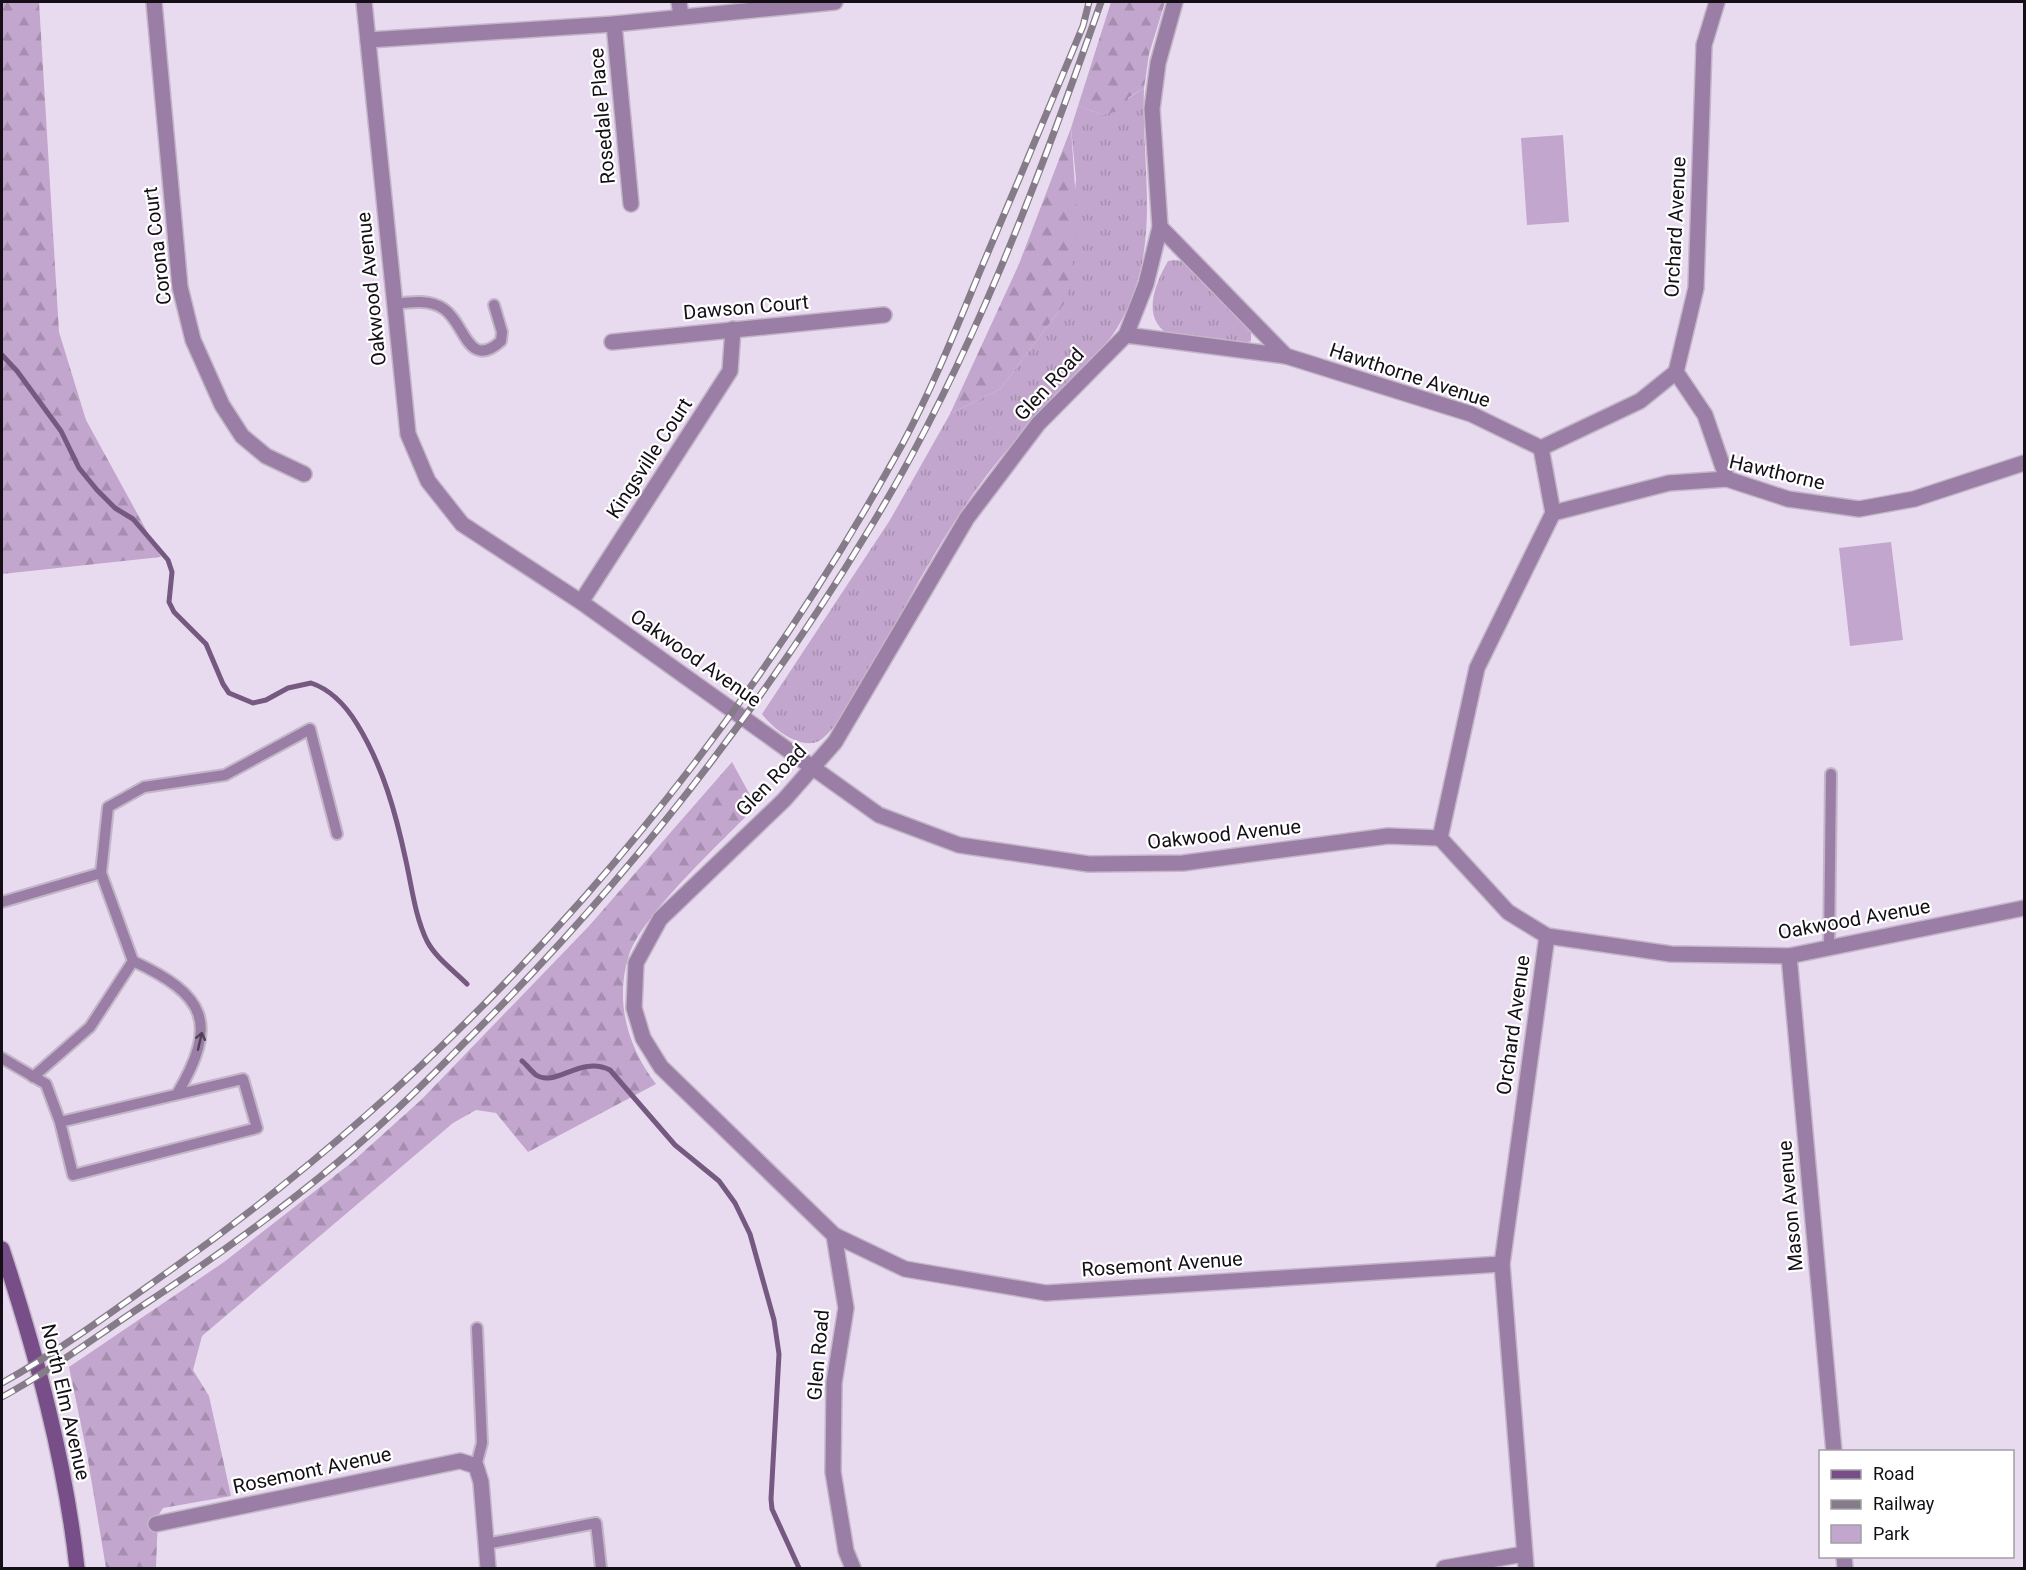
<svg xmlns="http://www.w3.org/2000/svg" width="2026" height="1570" viewBox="0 0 2026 1570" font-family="Roboto,sans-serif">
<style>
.grass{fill:url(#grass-tufts)}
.forest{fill:url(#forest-firs)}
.green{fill:#c2a6cd}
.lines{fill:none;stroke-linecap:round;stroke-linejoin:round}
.stream{stroke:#765981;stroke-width:5}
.lane-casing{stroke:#c3b6c8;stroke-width:14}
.street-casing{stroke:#c3b6c8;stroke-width:18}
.secondary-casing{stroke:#c3b6c8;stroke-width:18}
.lane{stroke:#9b7ea6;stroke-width:10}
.street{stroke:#9b7ea6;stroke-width:15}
.secondary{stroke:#784e88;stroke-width:15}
.rail-casing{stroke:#857b89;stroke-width:7}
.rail{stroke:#fff;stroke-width:4.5;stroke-dasharray:14;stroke-linecap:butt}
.oneway{stroke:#514157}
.labels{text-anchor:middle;stroke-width:4.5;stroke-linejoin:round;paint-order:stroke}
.street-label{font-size:20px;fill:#140f16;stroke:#fff}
</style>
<defs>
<pattern id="grass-tufts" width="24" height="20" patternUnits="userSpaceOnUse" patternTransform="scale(1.5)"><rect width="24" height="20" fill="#c2a6cd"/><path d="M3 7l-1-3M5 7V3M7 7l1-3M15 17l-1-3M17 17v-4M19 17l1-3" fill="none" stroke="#a68eaf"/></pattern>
<pattern id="forest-firs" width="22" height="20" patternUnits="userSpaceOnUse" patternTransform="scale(1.5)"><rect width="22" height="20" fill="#c2a6cd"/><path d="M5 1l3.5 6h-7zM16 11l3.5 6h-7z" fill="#a68eaf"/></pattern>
</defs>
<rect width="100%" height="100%" fill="#e9dbef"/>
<g class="grass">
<path d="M1144 88C1141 170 1163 246 1120 323 1112 339 1097 352 1085 365 1061 390 1037 416 1014 442 979 481 950 527 924 572 905 603 845 728 819 741 800 750 773 729 762 714L890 520 950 414 1000 389 1065 303 1076 179 1071 128 1078 106 1103 115Z"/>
<path d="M1174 260 1182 261 1191 268 1251 329V341L1245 343 1168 334C1141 317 1155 284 1168 261Z"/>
</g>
<g class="forest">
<path d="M2 2H39L59 332 86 420 161 557 2 574Z"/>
<path d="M1111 2H1165L1149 54 1144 88 1128 98 1125 109 1103 115 1078 106Z"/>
<path d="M1071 128 1077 217 1071 282 1065 303 1000 389 950 414 1019 264Z"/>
<path d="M732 762 756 806C723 841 643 913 629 955 614 1001 628 1048 656 1084L528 1152 496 1113 476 1110 453 1123 202 1336 193 1370 209 1396 231 1496 163 1508 158 1516 156 1568H106L87 1454 69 1367 224 1262 351 1163 421 1100 589 926Z"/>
</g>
<g class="green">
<path d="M1563 135 1569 222 1527 225 1521 138Z"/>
<path d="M1891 542 1903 640 1850 646 1839 548Z"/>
</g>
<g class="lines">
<g class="stream">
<path d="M2 355 17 371 61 431 79 468 97 490 115 508 133 519 168 560 172 572 169 602 174 612 206 644 223 684 229 693 253 703 266 700 288 688 311 683C332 690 346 706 357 724 383 766 396 814 406 861 412 888 415 916 427 941 436 958 453 970 467 984"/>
<path d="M522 1061C527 1065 531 1071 536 1075 556 1088 580 1055 610 1070L675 1145 719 1181 735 1203 750 1234 774 1320 779 1354 771 1499 772 1509 799 1568"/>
</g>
<defs>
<g id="lane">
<path d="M394 304C410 302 430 299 444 309 465 323 468 371 501 341L502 332 494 305"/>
<path d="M101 873 108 807 144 787 225 775 310 729 337 834"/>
<path d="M2 902 101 873 133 961 90 1027 33 1077"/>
<path d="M1829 948 1831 774"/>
<path d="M133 961C206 995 219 1023 177 1094"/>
<path d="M2 1058 46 1084 60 1122 73 1175 257 1128 243 1079 60 1122"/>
<path d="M476 1466 482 1443 477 1328"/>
<path d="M486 1544 596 1523 601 1568"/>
</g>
<g id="street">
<path d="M154 2 180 287 193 340 222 405 242 436 266 456 304 474"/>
<path d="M364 2 408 434 428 481 462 524 581 602 879 815 959 845 1089 864 1183 863 1388 836 1440 838"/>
<path d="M679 2 681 16"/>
<path d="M1717 2 1704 45 1696 288 1676 372 1705 415 1727 479"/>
<path d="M614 24 631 204"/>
<path d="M368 40 614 24 835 2"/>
<path d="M1160 227 1286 356 1471 414 1541 448 1640 401 1676 372"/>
<path d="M1126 335 1286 356"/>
<path d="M612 342 884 315"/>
<path d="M1553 513 1669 483 1727 479 1788 499 1859 509 1914 499 2024 463"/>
<path d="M581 602 730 371 733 329"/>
<path d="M1440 838 1508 912 1547 936 1671 954 1789 956 2024 908"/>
<path d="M1440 838 1477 668 1553 513 1541 448"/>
<path d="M1789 956 1834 1452"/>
<path d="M834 1235 905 1269 1046 1293 1502 1264"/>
<path d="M156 1524 460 1461 476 1466 481 1482 488 1568"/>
<path d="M1844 1556 1845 1568"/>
<path d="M853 1568 846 1551 833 1472 834 1383 846 1308 834 1235 661 1067 643 1038 634 1008 636 963 660 919 784 800 835 742 967 518 1038 424 1126 335 1146 284 1160 227 1152 109 1158 63 1175 2"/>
<path d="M1444 1568 1524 1554"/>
<path d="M1526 1568 1502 1264 1547 936"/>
</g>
<path id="secondary" d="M2 1249C36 1353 65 1459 77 1568"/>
</defs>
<use href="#lane" class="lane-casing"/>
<use href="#street" class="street-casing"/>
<use href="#secondary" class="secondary-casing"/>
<use href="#lane" class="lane"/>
<use href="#street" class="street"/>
<use href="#secondary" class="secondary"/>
<defs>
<g id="rail">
<path d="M2 1383C61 1350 116 1309 172 1269 475 1054 724 769 903 443 934 385 958 324 983 264 1017 185 1050 105 1083 26L1089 2"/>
<path d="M2 1397C50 1371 94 1338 139 1308 207 1263 275 1215 338 1162 382 1125 424 1084 464 1043 620 889 757 715 870 528 970 364 1038 182 1101 2"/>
</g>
</defs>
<use href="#rail" class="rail-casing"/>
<use href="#rail" class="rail"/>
</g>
<defs><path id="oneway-shaft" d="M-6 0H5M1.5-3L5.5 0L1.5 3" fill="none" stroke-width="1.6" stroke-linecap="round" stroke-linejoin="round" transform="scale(1.5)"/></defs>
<use class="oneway" href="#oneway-shaft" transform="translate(200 1041) rotate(-77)"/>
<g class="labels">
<g class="street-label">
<text transform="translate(602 116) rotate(-95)" y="7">Rosedale Place</text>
<text transform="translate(1675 227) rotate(-87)" y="7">Orchard Avenue</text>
<text transform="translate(157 246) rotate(-97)" y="7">Corona Court</text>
<text transform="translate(371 289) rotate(-96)" y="7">Oakwood Avenue</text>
<text transform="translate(746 307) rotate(-5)" y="7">Dawson Court</text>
<text transform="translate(1410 375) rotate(18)" y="7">Hawthorne Avenue</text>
<text transform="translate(1049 384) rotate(-47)" y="7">Glen Road</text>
<text transform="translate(649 458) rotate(-57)" y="7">Kingsville Court</text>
<text transform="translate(1777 472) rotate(13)" y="7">Hawthorne</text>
<text transform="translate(696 658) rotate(35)" y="7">Oakwood Avenue</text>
<text transform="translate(771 780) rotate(-46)" y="7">Glen Road</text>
<text transform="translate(1224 834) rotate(-6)" y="7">Oakwood Avenue</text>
<text transform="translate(1854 919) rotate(-10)" y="7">Oakwood Avenue</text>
<text transform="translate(1513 1025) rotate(-82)" y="7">Orchard Avenue</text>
<text transform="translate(1790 1206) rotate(-95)" y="7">Mason Avenue</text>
<text transform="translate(1162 1264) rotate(-4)" y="7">Rosemont Avenue</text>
<text transform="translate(818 1355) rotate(-85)" y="7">Glen Road</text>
<text transform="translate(66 1402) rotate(77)" y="7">North Elm Avenue</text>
<text transform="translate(312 1470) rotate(-12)" y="7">Rosemont Avenue</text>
</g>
</g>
<rect width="2026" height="1570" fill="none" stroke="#140f16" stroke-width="6"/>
<rect x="1819" y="1450" width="195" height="108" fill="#ffffff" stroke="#a19fa2" stroke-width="1.5"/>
<rect x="1831" y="1470" width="30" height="9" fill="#784e88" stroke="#a19fa2" stroke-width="1.5"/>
<text x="1873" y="1480" font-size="18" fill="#140f16">Road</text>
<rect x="1831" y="1500" width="30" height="9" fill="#857b89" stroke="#a19fa2" stroke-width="1.5"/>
<text x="1873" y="1510" font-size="18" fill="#140f16">Railway</text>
<rect x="1831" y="1525" width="30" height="18" fill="#c2a6cd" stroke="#a19fa2" stroke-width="1.5"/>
<text x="1873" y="1540" font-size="18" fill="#140f16">Park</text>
</svg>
